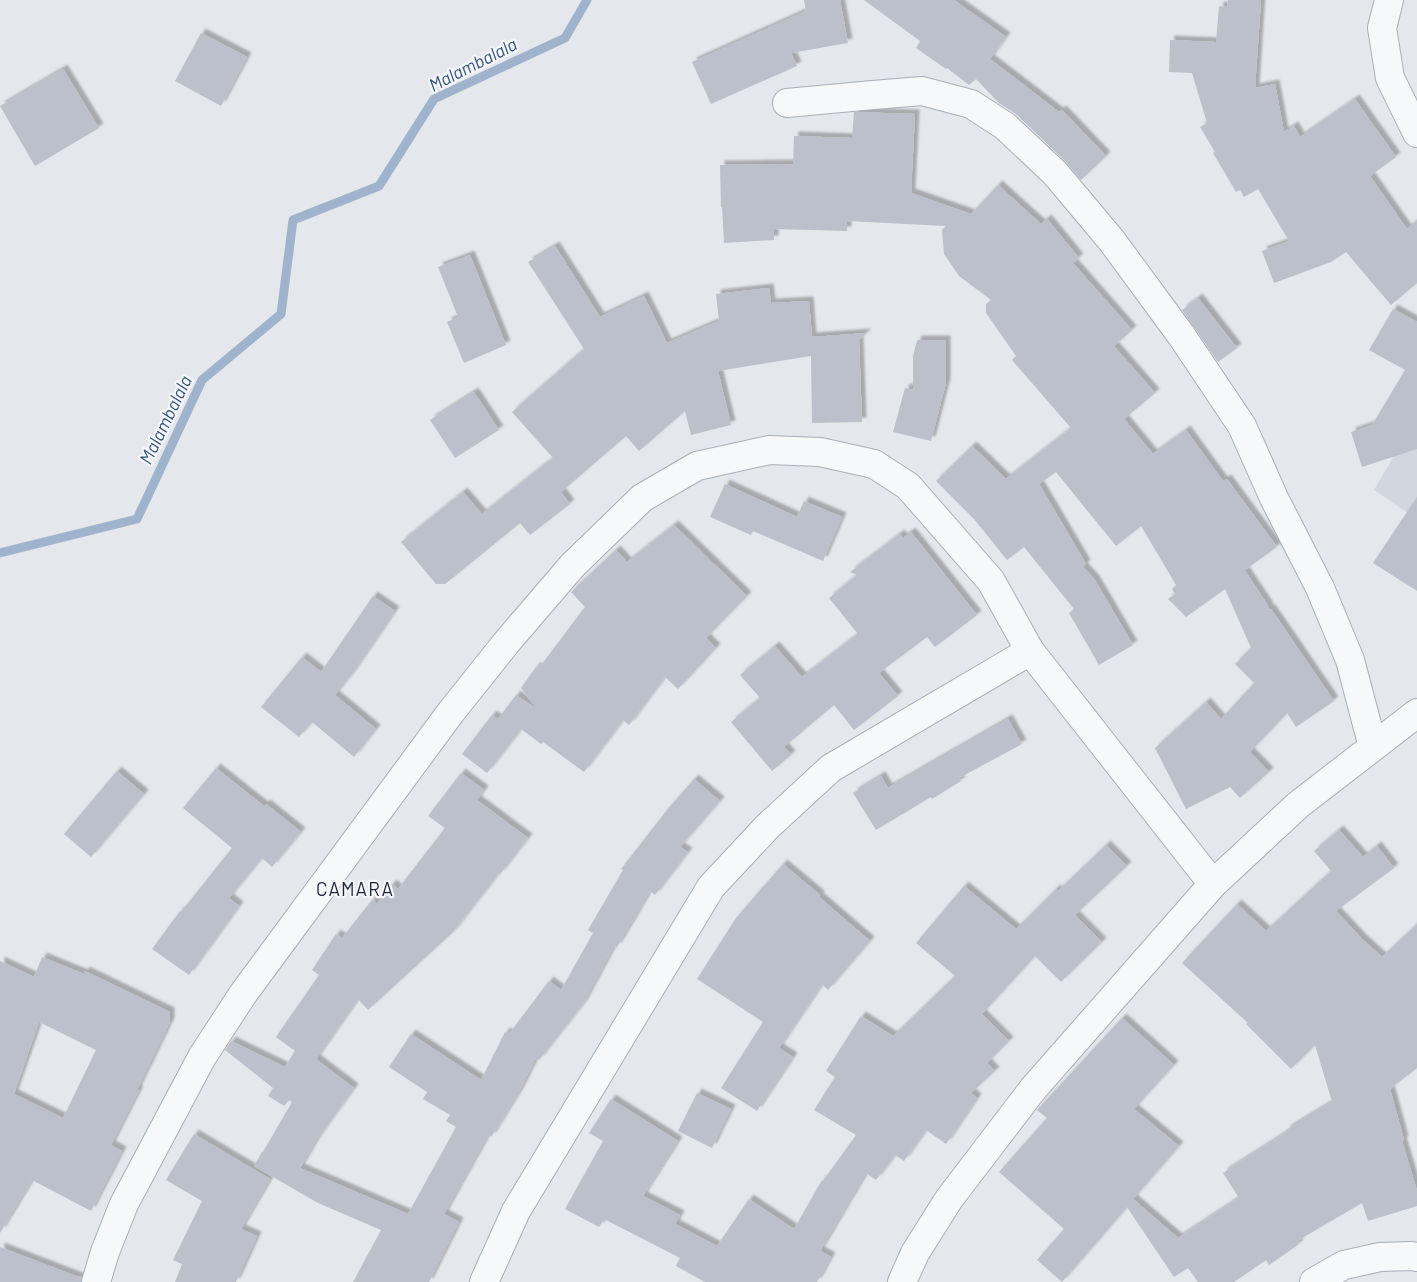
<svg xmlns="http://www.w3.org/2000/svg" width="1417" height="1282" viewBox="0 0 1417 1282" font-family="Barlow,sans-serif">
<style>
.built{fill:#d2d6de}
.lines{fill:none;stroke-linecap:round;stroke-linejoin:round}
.stream{stroke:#9fb4cc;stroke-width:9}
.building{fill:#bbc0ca;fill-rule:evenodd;filter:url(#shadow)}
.minor-casing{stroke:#a9aeb7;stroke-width:30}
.minor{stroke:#f7f8fa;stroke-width:28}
.labels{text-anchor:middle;stroke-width:4.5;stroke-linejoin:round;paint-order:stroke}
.water-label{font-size:18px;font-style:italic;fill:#34527a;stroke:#f4f6f9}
.quarter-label{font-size:19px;letter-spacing:1px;fill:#1d2536;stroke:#f4f6f9}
</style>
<defs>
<filter id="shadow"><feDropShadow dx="4.5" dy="-4.5" stdDeviation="1" flood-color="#0004"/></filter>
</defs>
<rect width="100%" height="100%" fill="#e4e7ec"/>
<path class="built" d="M1417 417V519L1374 490Z"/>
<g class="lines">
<path class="stream" d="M0 553 137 519 202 380 281 314 293 220 379 186 434 99 565 38 587 0"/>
</g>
<g class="building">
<path d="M804 0H840L848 43 791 53 797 66 711 104 692 62 806 11Z"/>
<path d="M864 0H954L1006 37 990 59 1059 112 1062 110 1106 156 1081 180 1066 162 1016 114 999 103 976 79 969 85 947 68 946 69 916 48 920 41Z"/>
<path d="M1228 0H1261L1255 88 1275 84 1284 132 1294 126 1300 137 1355 99 1396 157 1370 176 1407 229 1417 221V283L1391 305 1346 252 1331 262 1274 283 1262 251 1289 241 1258 189 1244 197 1240 190 1236 192 1213 153 1215 152 1200 127 1207 123 1192 73 1169 72 1170 40 1216 42 1219 6 1227 7Z"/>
<path d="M201 33 247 57 221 106 175 81Z"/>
<path d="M63 69 99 128 35 166 0 106Z"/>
<path d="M854 112 915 114 911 193 971 214 998 185 1041 224 1047 219 1079 258 1073 263 1132 330 1114 346 1155 393 1124 419 1153 454 1186 430 1223 481 1227 479 1277 547 1245 570 1243 568 1267 604 1270 610 1271 609 1334 701 1296 727 1287 713 1250 752 1269 772 1240 798 1230 787 1186 809 1155 748 1206 702 1221 719 1254 683 1235 664 1251 648 1225 589 1186 617 1168 599 1175 594 1172 589 1176 585 1141 526 1116 546 1056 472 1039 484 1086 564 1083 567 1095 580 1133 645 1099 665 1069 613 1074 609 1024 547 1007 560 974 519 936 481 972 446 1006 479 1071 428 1012 360 1016 356 986 313V304L991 300 959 276 944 254 942 230 946 226 847 221V231L774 229V240L724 243 722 207H721L720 165 793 164 794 136 852 138Z"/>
<path d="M555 246 600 317 644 296 667 343 719 321 716 294 769 288 771 303 809 301 812 337 867 333 859 340 862 422 812 423 811 356 718 371 731 425 691 435 685 411 639 451 626 436 561 492 570 504 530 535 520 523 445 584H436L401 542 463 492 482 514 553 458 512 412 584 349 528 262Z"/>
<path d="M470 255 506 345 464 363 447 322 458 317 438 267Z"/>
<path d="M1198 298 1237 348 1218 362 1182 310Z"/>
<path d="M1393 309 1417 322V449L1362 467 1351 432 1372 425 1405 370 1369 350Z"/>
<path d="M917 340H946V383L931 441 893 432 905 388 913 390V356Z"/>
<path d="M474 392 499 430 455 458 430 420Z"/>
<path d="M725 484 797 517 804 501 842 517 823 561 753 531 751 535 710 517Z"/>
<path d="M1417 497V591L1373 563Z"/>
<path d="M674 525 747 596 706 638 716 648 678 689 665 677 629 725 623 720 584 772 543 742 541 744 521 729 487 773 462 754 492 715 498 719 516 695 537 709 521 688 536 667 539 668 585 607 571 592 616 550 627 562Z"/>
<path d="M911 532 977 615 935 647 927 637 879 673 898 696 854 730 834 705 784 747 791 755 772 771 731 722 760 698 740 675 775 646 802 677 858 634 829 598 857 575 850 572 900 534 903 538Z"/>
<path d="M373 596 395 611 351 675 335 695 376 729 354 757 312 722 299 737 261 707 302 657 321 672Z"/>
<path d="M1008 719 1022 744 959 778 961 781 932 799 931 797 876 830 853 793 881 776 888 788Z"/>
<path d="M216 768 264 806 266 804 301 832 272 867 262 858 229 898 239 906 189 975 152 949 180 911 181 912 232 848 183 808Z"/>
<path d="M117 771 144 794 91 857 64 834Z"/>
<path d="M461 773 484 790 477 800 528 838 500 874 499 873 453 932 368 1010 358 999 316 1059 354 1088 317 1139 300 1168 408 1214 456 1127 446 1121 450 1115 423 1099 427 1092 389 1067 411 1034 481 1080 505 1032 509 1034 549 981 561 990 593 933 588 930 623 870 621 869 667 810 694 779 720 801 680 847 688 852 655 895 650 891 617 947 614 946 583 1004 539 1060 536 1058 519 1092 491 1137 488 1135 444 1214 459 1222 429 1282H353L381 1230 318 1203 254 1166 262 1152H263L292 1102 289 1100 284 1106 268 1096 273 1088 225 1050 231 1041 285 1067 295 1051 276 1037 319 975 312 970 336 934 342 938 372 900 377 904 392 884 398 889 445 828 428 816Z"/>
<path d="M1339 830 1363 857 1377 846 1394 868 1336 911 1362 939 1382 957 1417 924V1068L1390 1089 1404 1140 1402 1141 1417 1191V1206L1368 1221 1362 1203 1297 1241 1299 1244 1269 1265 1266 1260 1234 1282H1198L1188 1268 1174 1277 1127 1207 1062 1282 1037 1260 1064 1229 999 1172 1047 1118 1037 1110 1122 1018 1174 1065 1134 1109 1179 1146 1133 1199 1178 1238 1239 1198 1223 1173 1287 1132 1286 1130 1332 1102 1315 1045 1291 1069 1246 1024 1248 1023 1182 963 1237 904 1266 931 1331 871 1314 851Z"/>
<path d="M1106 845 1127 866 1075 915 1102 942 1061 982 1035 956 982 1014 1009 1041 987 1063 995 1071 971 1093 977 1098 946 1144 926 1130 904 1161 895 1155 876 1180 866 1173 820 1251 831 1257 817 1282H705L676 1266 680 1258 604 1219 599 1227 565 1209 603 1141 589 1133 611 1099 678 1141 643 1196 680 1215 675 1224 717 1246 749 1199 794 1229 822 1180 823 1181 856 1135 814 1110 835 1077 826 1071 861 1016 893 1036 955 976 916 943 964 886 1016 929 1056 889 1058 891Z"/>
<path d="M783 864 820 895 819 897 870 941 828 990 822 984 779 1048 793 1057 757 1111 721 1088 763 1022 697 979 736 918Z"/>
<path d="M42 957 84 974 85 971 170 1012V1022L137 1090H139L111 1145 122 1151 91 1211 32 1180 0 1233V961L34 977ZM39 1022 96 1050 63 1118 14 1094Z"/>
<path d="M697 1093 731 1109 712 1148 678 1131Z"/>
<path d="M194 1134 270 1179 241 1229 257 1236 236 1282H175L182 1264 173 1260 202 1201 166 1180Z"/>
<path d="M0 1247 81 1278V1282H0Z"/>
</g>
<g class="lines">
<defs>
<g id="minor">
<path d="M1389 0 1382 28 1390 78 1417 133"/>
<path d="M787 103 873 95 922 91 971 104 1005 126 1055 173 1112 241 1181 335 1242 426 1274 498 1320 588 1350 660 1373 747"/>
<path d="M96 1282 105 1252 124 1204 202 1057 243 994 451 712 506 643 572 566 642 498 697 466 769 450 820 452 874 464 908 486 991 581 1030 651 1213 884"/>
<path d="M484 1282 516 1211 711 887 767 827 831 768 1030 651"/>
<path d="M902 1282 915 1253 949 1199 1033 1089 1213 884 1298 805 1417 713"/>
<path d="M1314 1282 1344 1265 1380 1257 1412 1256 1417 1257"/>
</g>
</defs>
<use href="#minor" class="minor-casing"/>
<use href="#minor" class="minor"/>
</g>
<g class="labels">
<g class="water-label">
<text transform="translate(473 65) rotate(-27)" y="6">Malambalala</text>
<text transform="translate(166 420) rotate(-64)" y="6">Malambalala</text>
</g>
<g class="quarter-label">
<text x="355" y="896">CAMARA</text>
</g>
</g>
</svg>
